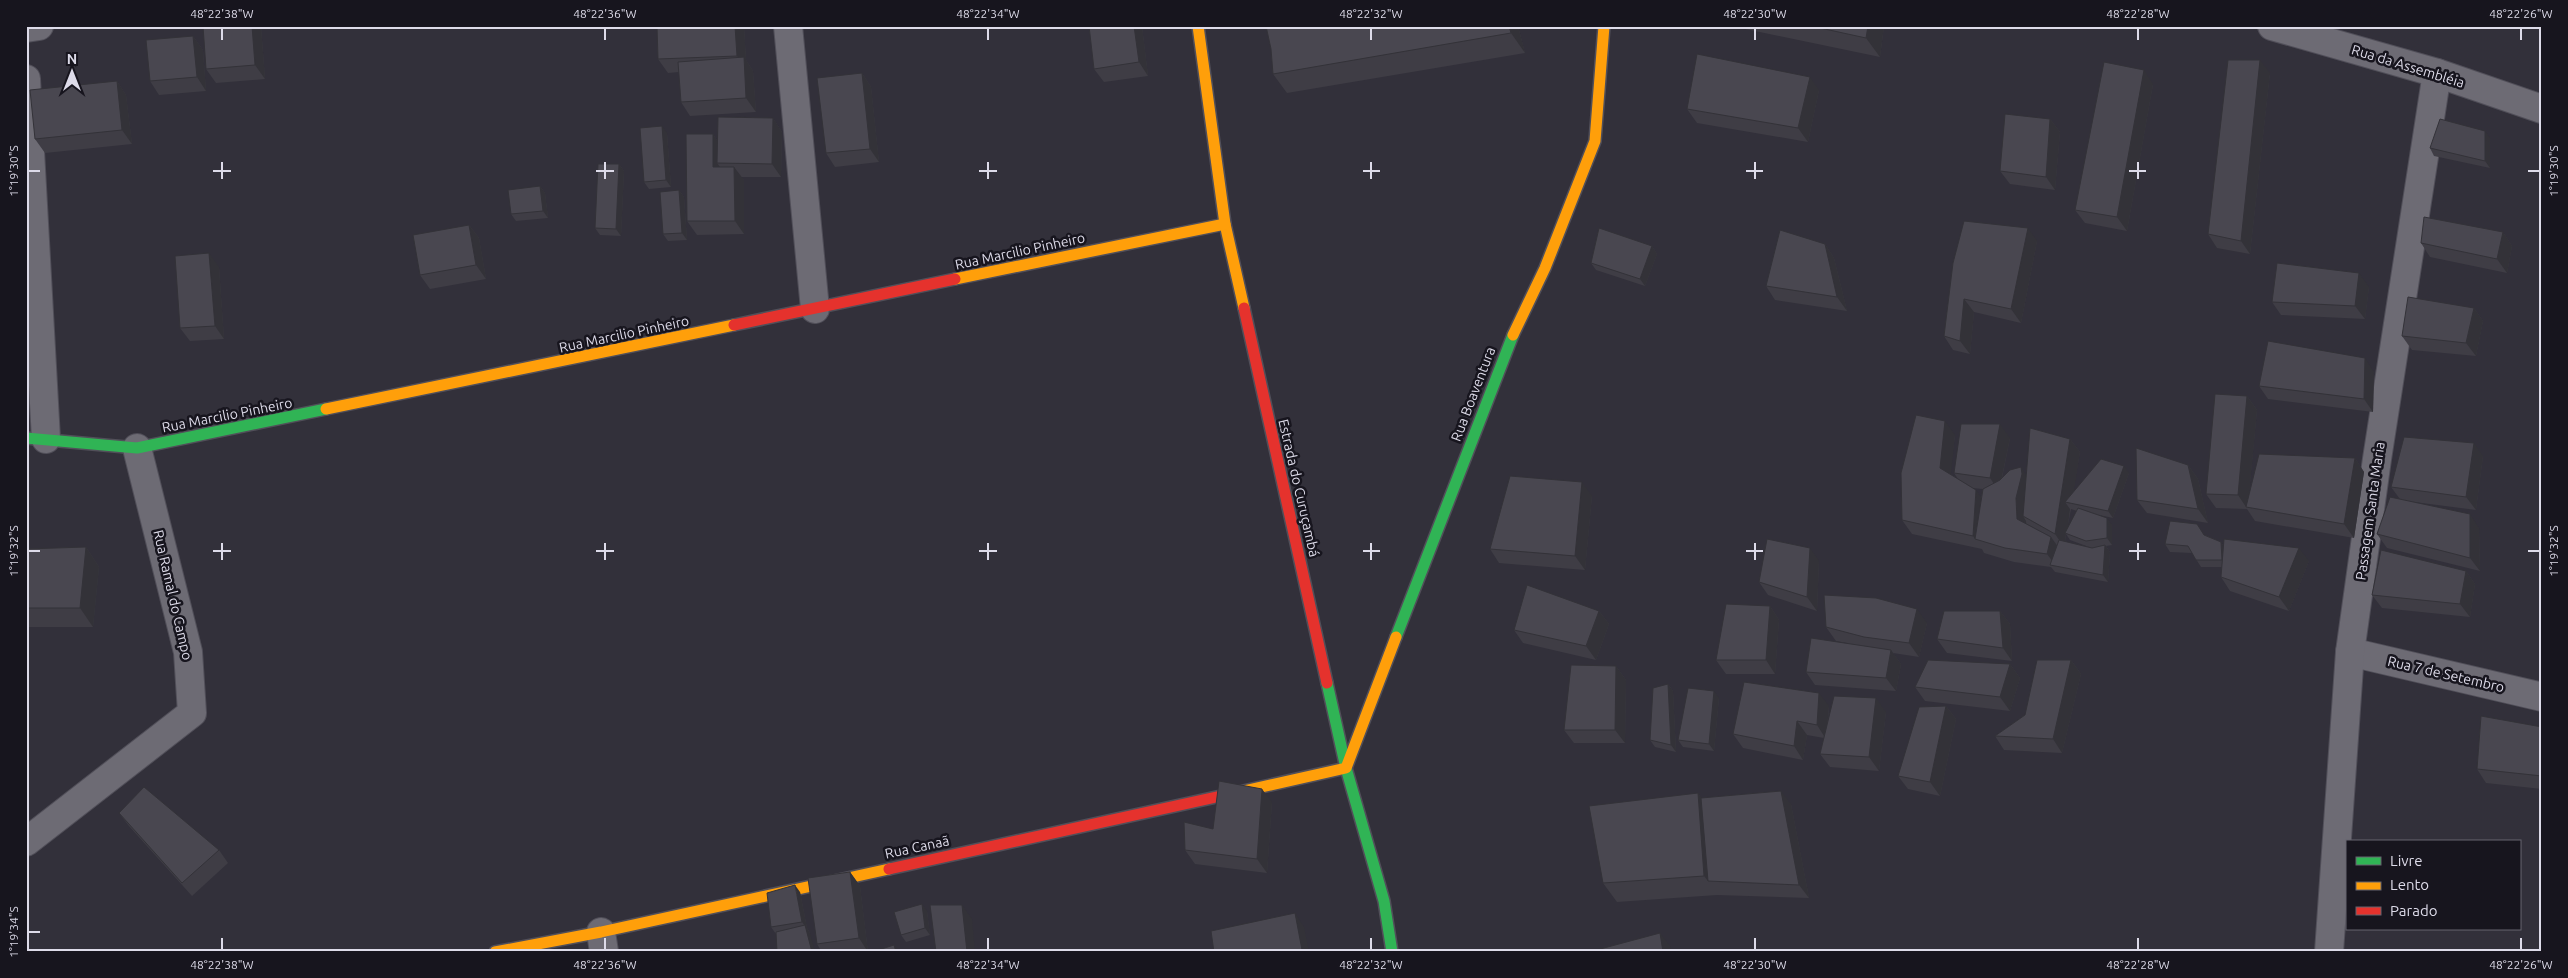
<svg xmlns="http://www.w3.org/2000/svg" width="2568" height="978" viewBox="0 0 2568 978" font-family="Ubuntu,sans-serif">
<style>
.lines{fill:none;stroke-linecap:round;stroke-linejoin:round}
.street-casing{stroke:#514f59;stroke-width:30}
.fast-casing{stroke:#514f59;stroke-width:14}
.slow-casing{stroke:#514f59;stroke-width:14}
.jam-casing{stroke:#514f59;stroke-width:14}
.street{stroke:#6d6b74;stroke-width:28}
.fast{stroke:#30b455;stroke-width:11}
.slow{stroke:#ff9f0a;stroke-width:11}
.jam{stroke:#e5322d;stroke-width:11}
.wall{fill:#3f3d45;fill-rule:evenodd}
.shaded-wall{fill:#333238}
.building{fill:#494750;stroke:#333238}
.ticks{fill:none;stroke:#dddbe9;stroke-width:2}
.labels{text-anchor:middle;stroke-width:5;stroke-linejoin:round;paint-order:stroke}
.street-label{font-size:14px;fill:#dddbe9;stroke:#17151e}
.neatline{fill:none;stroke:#dddbe9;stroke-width:2}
.ticks-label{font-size:12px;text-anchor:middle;fill:#dddbe9}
</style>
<rect width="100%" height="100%" fill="#32303a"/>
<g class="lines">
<defs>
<g id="street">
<path d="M788 26 815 309"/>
<path d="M2272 26 2437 73 2542 109"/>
<path d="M26 28 39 26"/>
<path d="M26 79 46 439"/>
<path d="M2350 652 2542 697"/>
<path d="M26 842 192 713 188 652 137 448"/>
<path d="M601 932 604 952"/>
<path d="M2329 952 2350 652 2377 459 2437 73"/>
</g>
<g id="fast">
<path d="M26 438 137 448 326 409"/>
<path d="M1396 637 1513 335"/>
<path d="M1327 683 1346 768 1384 901 1392 952"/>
</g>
<g id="slow">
<path d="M1198 26 1225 224 1244 308"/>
<path d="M955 279 1225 224"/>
<path d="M1513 335 1545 268 1595 141 1604 26"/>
<path d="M326 409 734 325"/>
<path d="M1230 794 1346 768 1396 637"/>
<path d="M495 952 601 932 889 869"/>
</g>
<g id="jam">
<path d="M1244 308 1327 683"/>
<path d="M734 325 955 279"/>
<path d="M889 869 1230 794"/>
</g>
</defs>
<use href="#street" class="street-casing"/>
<use href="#fast" class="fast-casing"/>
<use href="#slow" class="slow-casing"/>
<use href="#jam" class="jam-casing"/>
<use href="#street" class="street"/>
<use href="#fast" class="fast"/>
<use href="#slow" class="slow"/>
<use href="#jam" class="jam"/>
</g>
<g class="wall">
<path d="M261 26 265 79 216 83 206 69Z"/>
<path d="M657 26H744L746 60 753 71 756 112 690 116 681 102 679 72 668 73 658 59Z"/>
<path d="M1089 26H1142L1148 76 1104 82 1094 69Z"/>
<path d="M1266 26H1518L1525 53 1287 93 1273 74 1271 49Z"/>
<path d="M1731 26H1884L1880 57Z"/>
<path d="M193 36 203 50 206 91 159 95 150 81Z"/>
<path d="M862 73 871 87 879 162 835 167 826 153Z"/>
<path d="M2270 73 2250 254 2217 248 2208 234Z"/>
<path d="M117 81 126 95 132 144 45 153 35 139Z"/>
<path d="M2153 84 2127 231 2085 223 2075 210Z"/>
<path d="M1819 90 1808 142 1697 123 1687 109Z"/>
<path d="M773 118 782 132 781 177H741L744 180V234L697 235 687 221 713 134 718 142Z"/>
<path d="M2050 119 2060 132 2055 190 2010 184 2000 171Z"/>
<path d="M667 133 671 187 649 189 644 182Z"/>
<path d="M2490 138V168L2434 156 2430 148Z"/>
<path d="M619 164 624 171 621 236 600 235 595 228Z"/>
<path d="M540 186 545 193 548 218 516 221 511 214Z"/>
<path d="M679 190 684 197 687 240 668 241 663 234Z"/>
<path d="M469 225 479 238 486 279 430 289 420 275Z"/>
<path d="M2503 232 2512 246 2507 273 2430 257 2421 243Z"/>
<path d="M2037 241 2021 323 1974 312 1970 354 1953 350 1944 336 1953 263Z"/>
<path d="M1825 244 1834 258 1847 311 1775 300 1766 286Z"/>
<path d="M1652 246 1657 254 1645 286 1596 270 1591 263Z"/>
<path d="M219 267 224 339 190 341 180 328Z"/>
<path d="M2369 287 2365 319 2281 315 2272 302Z"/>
<path d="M2474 308 2483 321 2476 356 2412 350 2402 336Z"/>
<path d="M2374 372 2373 412 2268 399 2259 386Z"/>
<path d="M2247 396 2257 410 2249 493 2355 458 2364 472 2354 538 2255 521 2247 509 2216 508 2206 494Z"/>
<path d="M1955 435 1950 474 1958 479 1954 473 2010 438 2002 478 2026 475 2070 439 2080 452 2073 492 2129 473 2113 518 2099 515 2112 525V545L2106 546 2110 552 2108 582 2055 572 2051 567 2014 562 1984 553 1982 549 1912 534 1902 520ZM1972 488 1983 489 1981 498ZM2071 509 2077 511 2067 529ZM2066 534 2070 540 2089 547 2065 542Z"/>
<path d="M2483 456 2476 510 2414 502 2479 528 2480 571 2387 548 2377 534 2400 499 2391 487Z"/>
<path d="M2188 465 2198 479 2208 523 2147 513 2137 500Z"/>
<path d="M1592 496 1585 570 1499 563 1490 549Z"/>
<path d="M2205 535 2221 542 2224 547 2309 561 2289 611 2230 591 2221 577 2222 567H2201L2192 553 2170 552 2165 544Z"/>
<path d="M86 547 99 567 93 627H26V549Z"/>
<path d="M1819 561 1817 611 1768 595 1759 582Z"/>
<path d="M2466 571 2475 584 2470 617 2382 608 2372 595Z"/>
<path d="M1770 606 1779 620 1775 674H1726L1716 660Z"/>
<path d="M1599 611 1609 624 1596 660 1523 643 1514 630Z"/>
<path d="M2000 611 2010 624 2012 661 1947 653 1937 639Z"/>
<path d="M1927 623 1919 657 1893 653 1901 664 1896 691 1815 685 1806 672 1847 643 1836 641 1826 627Z"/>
<path d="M2071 660 2081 674 2062 753 2004 750 1995 736 2025 715Z"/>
<path d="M2010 664 2020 678 2010 711 1925 701 1915 687Z"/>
<path d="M1616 666 1626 680 1625 743H1574L1564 730Z"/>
<path d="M1668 684 1673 691 1676 752 1655 747 1650 740Z"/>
<path d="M1719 698 1714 751 1683 747 1678 740Z"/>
<path d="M1829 706 1828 722 1886 712 1879 771 1830 767 1820 754 1824 738 1807 735 1803 760 1743 748 1733 734Z"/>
<path d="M1946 706 1956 719 1940 796 1908 789 1898 776Z"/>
<path d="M2542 727V789L2486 783 2477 769Z"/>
<path d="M1698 793 1701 798 1791 804 1809 898 1717 895 1617 902 1603 883Z"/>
<path d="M1272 802 1267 873 1195 864 1185 850 1213 829Z"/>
<path d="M119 813 219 850 228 863 192 896 129 826Z"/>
<path d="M850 872 860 886 868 952H822L817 944Z"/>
<path d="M800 892 807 928 810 933 776 934 771 927Z"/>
<path d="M927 911 930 935 906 942 901 935Z"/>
</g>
<g class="shaded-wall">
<path d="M252 26H261L265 79 255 65Z"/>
<path d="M735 26H744L746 60 753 71 756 112 746 98 744 66 737 56Z"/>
<path d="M1134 26H1142L1148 76 1139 62Z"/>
<path d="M1509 26H1518L1525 53 1511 33Z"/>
<path d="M1868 26H1884L1880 57 1866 38Z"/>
<path d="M193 36 203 50 206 91 197 77Z"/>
<path d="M2260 60 2270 73 2250 254 2241 241Z"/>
<path d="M2144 70 2153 84 2127 231 2117 217Z"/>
<path d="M862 73 871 87 879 162 870 149Z"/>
<path d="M1810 77 1819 90 1808 142 1798 128Z"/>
<path d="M117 81 126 95 132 144 122 130Z"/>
<path d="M773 118 782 132 781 177 772 164Z"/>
<path d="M2050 119 2060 132 2055 190 2046 177Z"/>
<path d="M662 126 667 133 671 187 666 180Z"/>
<path d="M2485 131 2490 138V168L2485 161Z"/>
<path d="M713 134 722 148 717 163 723 171 713 167Z"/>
<path d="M619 164 624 171 621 236 616 229Z"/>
<path d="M734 167 744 180V234L735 221Z"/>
<path d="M540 186 545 193 548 218 543 211Z"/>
<path d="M679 190 684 197 687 240 682 233Z"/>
<path d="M469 225 479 238 486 279 476 265Z"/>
<path d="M2028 228 2037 241 2021 323 2011 309Z"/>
<path d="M2503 232 2512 246 2507 273 2497 259Z"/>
<path d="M1825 244 1834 258 1847 311 1837 297Z"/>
<path d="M1652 246 1657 254 1645 286 1640 279Z"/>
<path d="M209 253 219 267 224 339 215 326Z"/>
<path d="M2359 273 2369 287 2365 319 2355 306Z"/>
<path d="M1964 299 1974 312 1970 354 1960 341Z"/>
<path d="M2474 308 2483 321 2476 356 2466 343Z"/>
<path d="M2365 358 2374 372 2373 412 2364 399Z"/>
<path d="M2247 396 2257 410 2248 507H2246L2238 495Z"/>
<path d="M1945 421 1955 435 1950 482 1940 468Z"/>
<path d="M2000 424 2010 438 1999 491 1990 478Z"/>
<path d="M2070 439 2080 452 2072 503 2065 502 2070 509 2067 533H2065L2066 534 2064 547 2055 534Z"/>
<path d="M2474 443 2483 456 2476 510 2466 497Z"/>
<path d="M2355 458 2364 472 2354 538 2344 524Z"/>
<path d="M2188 465 2198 479 2208 523 2198 509Z"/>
<path d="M2124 466 2129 473 2113 518 2108 511Z"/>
<path d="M2021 467 2030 481 2023 516 2026 521 2027 533 2017 519 2016 498Z"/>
<path d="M1582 482 1592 496 1585 570 1575 556Z"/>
<path d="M1976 490 1986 504 1975 539 1973 536Z"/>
<path d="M2470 514 2479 528 2480 571 2470 558Z"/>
<path d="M2107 518 2112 525V545L2107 538Z"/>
<path d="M2051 537 2061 551 2056 566 2047 554Z"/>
<path d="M2221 542 2226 550 2222 560Z"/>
<path d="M2105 545 2110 552 2108 582 2103 575Z"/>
<path d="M86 547 99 567 93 627 80 608Z"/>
<path d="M1810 548 1819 561 1817 611 1807 597Z"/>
<path d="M2299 548 2309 561 2289 611 2279 597Z"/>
<path d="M2466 571 2475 584 2470 617 2460 604Z"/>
<path d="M1770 606 1779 620 1775 674 1766 660Z"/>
<path d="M1917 609 1927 623 1919 657 1909 643Z"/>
<path d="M1599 611 1609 624 1596 660 1586 646Z"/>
<path d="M2000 611 2010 624 2012 661 2003 648Z"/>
<path d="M1891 650 1901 664 1896 691 1886 678Z"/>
<path d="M2071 660 2081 674 2062 753 2053 739Z"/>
<path d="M2010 664 2020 678 2010 711 2000 697Z"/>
<path d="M1616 666 1626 680 1625 743 1615 730Z"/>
<path d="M1668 684 1673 691 1676 752 1671 745Z"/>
<path d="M1714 691 1719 698 1714 751 1709 744Z"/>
<path d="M1819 693 1829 706 1826 739 1817 725Z"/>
<path d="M1876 698 1886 712 1879 771 1869 757Z"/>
<path d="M1946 706 1956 719 1940 796 1930 782Z"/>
<path d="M1797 721 1807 735 1803 760 1794 746Z"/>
<path d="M1262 789 1272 802 1267 873 1257 859Z"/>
<path d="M1781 791 1791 804 1809 898 1799 885Z"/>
<path d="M1698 793 1711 812 1708 881 1704 876Z"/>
<path d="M850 872 860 886 868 952 859 938Z"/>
<path d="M795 885 800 892 807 928 810 933 815 952H812L805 926 802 922Z"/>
<path d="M922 904 927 911 930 935 925 928Z"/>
<path d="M962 905 972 919 975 952H967Z"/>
<path d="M1295 913 1304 927 1309 952H1302V950Z"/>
<path d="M1660 933 1670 946 1671 952H1663Z"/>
<path d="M894 945 899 952H896Z"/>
</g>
<g class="building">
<path d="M203 26H252L255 65 206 69Z"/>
<path d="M657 26H735L737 56 658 59Z"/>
<path d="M1089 26H1134L1139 62 1094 69Z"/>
<path d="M1266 26H1509L1511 33 1273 74 1271 49Z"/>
<path d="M1811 26H1868L1866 38Z"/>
<path d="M193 36 197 77 150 81 146 40Z"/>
<path d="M1697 54 1810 77 1798 128 1687 109Z"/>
<path d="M744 57 746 98 681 102 678 62Z"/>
<path d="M2228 60H2260L2241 241 2208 234Z"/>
<path d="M2104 62 2144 70 2117 217 2075 210Z"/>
<path d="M862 73 870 149 826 153 817 78Z"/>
<path d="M117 81 122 130 35 139 30 90Z"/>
<path d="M2005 114 2050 119 2046 177 2000 171Z"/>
<path d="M718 117 773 118 772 164 717 163Z"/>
<path d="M2440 119 2485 131V161L2430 148Z"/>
<path d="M662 126 666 180 644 182 640 128Z"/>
<path d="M686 134H713V167H734L735 221H687Z"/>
<path d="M598 164H619L616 229 595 228Z"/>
<path d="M540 186 543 211 511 214 508 190Z"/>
<path d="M679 190 682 233 663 234 660 192Z"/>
<path d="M2424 217 2503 232 2497 259 2421 243Z"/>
<path d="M1964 221 2028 228 2011 309 1964 299 1960 341 1944 336 1953 263Z"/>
<path d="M469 225 476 265 420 275 413 235Z"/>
<path d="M1599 228 1652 246 1640 279 1591 263Z"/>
<path d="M1780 230 1825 244 1837 297 1766 286Z"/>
<path d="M209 253 215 326 180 328 175 256Z"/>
<path d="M2277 263 2359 273 2355 306 2272 302Z"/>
<path d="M2408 297 2474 308 2466 343 2402 336Z"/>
<path d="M2268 341 2365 358 2364 399 2259 386Z"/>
<path d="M2215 394 2247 396 2238 495 2206 494Z"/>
<path d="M1916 415 1945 421 1940 468 1976 490 1973 536 1902 520 1901 473Z"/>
<path d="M1961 424H2000L1990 478 1954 473Z"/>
<path d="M2030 428 2070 439 2055 534 2023 516Z"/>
<path d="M2404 437 2474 443 2466 497 2391 487Z"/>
<path d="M2136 448 2188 465 2198 509 2137 500Z"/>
<path d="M2259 454 2355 458 2344 524 2246 507Z"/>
<path d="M2101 459 2124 466 2108 511 2065 502Z"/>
<path d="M2021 467 2022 474 2016 498 2017 519 2051 537 2047 554 2005 548 1975 539 1983 489 2000 480 2010 470Z"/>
<path d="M1510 476 1582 482 1575 556 1490 549Z"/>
<path d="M2390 497 2470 514V558L2377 534Z"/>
<path d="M2078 508 2107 518V538L2086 541 2065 533Z"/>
<path d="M2170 521 2197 524 2204 535 2221 542 2222 560H2196L2188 546 2165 544Z"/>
<path d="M1767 539 1810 548 1807 597 1759 582Z"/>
<path d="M2224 539 2299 548 2279 597 2221 577Z"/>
<path d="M2059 540 2092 548 2105 545 2103 575 2050 565Z"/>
<path d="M86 547 80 608H26V549Z"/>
<path d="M2381 550 2466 571 2460 604 2372 595Z"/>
<path d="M1527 585 1599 611 1586 646 1514 630Z"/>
<path d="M1824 595 1876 598 1917 609 1909 643 1864 637 1826 627Z"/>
<path d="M1726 604 1770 606 1766 660H1716Z"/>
<path d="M1944 611H2000L2003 648 1937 639Z"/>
<path d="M1811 638 1891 650 1886 678 1806 672Z"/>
<path d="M1928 660 2010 664 2000 697 1915 687Z"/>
<path d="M2037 660H2071L2053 739 1995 736 2025 715Z"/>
<path d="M1571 665 1616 666 1615 730H1564Z"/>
<path d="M1744 682 1819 693 1817 725 1797 721 1794 746 1733 734Z"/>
<path d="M1668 684 1671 745 1650 740 1653 688Z"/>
<path d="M1688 688 1714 691 1709 744 1678 740Z"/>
<path d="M1834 696 1876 698 1869 757 1820 754Z"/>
<path d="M1946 706 1930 782 1898 776 1919 707Z"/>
<path d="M2481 716 2542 727V776L2477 769Z"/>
<path d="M1219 781 1262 789 1257 859 1185 850 1184 822 1213 829Z"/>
<path d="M144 787 219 850 182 883 119 813Z"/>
<path d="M1781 791 1799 885 1708 881 1701 798Z"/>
<path d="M1698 793 1704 876 1603 883 1589 806Z"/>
<path d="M850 872 859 938 817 944 808 878Z"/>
<path d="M795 885 802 922 771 927 767 893Z"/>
<path d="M922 904 925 928 901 935 894 912Z"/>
<path d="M930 905H962L967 952H936Z"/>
<path d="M1295 913 1302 950 1296 952H1214L1211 931Z"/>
<path d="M805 925 812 952H777L776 932Z"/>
<path d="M1660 933 1663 952H1589Z"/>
<path d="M894 945 896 952H872Z"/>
<path d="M2218 949 2217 952H2186V950Z"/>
</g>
<path class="ticks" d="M222 28V40M605 28V40M988 28V40M1371 28V40M1755 28V40M2138 28V40M2521 28V40M222 162V179M605 162V179M988 162V179M1371 162V179M1755 162V179M2138 162V179M28 171H40M213 171H231M596 171H614M979 171H997M1363 171H1380M1746 171H1763M2129 171H2146M2528 171H2540M222 543V560M605 543V560M988 543V560M1371 543V560M1755 543V560M2138 543V560M28 551H40M213 551H231M596 551H614M979 551H997M1363 551H1380M1746 551H1763M2129 551H2146M2528 551H2540M28 932H40M222 938V950M605 938V950M988 938V950M1371 938V950M1755 938V950M2138 938V950M2521 938V950"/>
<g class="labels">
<g class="street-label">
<text transform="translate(2408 66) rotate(17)" y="5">Rua da Assembléia</text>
<text transform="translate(1020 251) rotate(-12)" y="5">Rua Marcilio Pinheiro</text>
<text transform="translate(624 334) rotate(-12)" y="5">Rua Marcilio Pinheiro</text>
<text transform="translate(1473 394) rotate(-69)" y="5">Rua Boaventura</text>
<text transform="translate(227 415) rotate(-11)" y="5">Rua Marcilio Pinheiro</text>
<text transform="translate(1299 488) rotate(77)" y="5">Estrada do Curuçambá</text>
<text transform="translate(2370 511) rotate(-82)" y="5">Passagem Santa Maria</text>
<text transform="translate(173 595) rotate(77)" y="5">Rua Ramal do Campo</text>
<text transform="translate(2446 674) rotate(13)" y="5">Rua 7 de Setembro</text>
<text transform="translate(917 847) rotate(-12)" y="5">Rua Canaã</text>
</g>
</g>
<rect width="2568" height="978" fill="none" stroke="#17151e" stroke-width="55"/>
<rect x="2346" y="840" width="175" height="90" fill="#17151e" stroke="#66646f"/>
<rect x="2356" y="857" width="25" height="8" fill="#30b455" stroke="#66646f"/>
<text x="2390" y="866" font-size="15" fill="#dddbe9">Livre</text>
<rect x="2356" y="882" width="25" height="8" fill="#ff9f0a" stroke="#66646f"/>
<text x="2390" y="890" font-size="15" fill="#dddbe9">Lento</text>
<rect x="2356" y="907" width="25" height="8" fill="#e5322d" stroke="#66646f"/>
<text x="2390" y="916" font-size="15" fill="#dddbe9">Parado</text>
<g transform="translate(72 72)" stroke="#17151e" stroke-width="4" paint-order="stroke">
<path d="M0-4L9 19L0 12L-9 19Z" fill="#dddbe9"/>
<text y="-8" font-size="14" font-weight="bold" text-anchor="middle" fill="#dddbe9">N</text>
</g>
<rect x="28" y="28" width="2512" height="922" class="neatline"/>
<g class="ticks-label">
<text x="222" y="18">48°22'38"W</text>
<text x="605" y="18">48°22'36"W</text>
<text x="988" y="18">48°22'34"W</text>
<text x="1371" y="18">48°22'32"W</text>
<text x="1755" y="18">48°22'30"W</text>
<text x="2138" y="18">48°22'28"W</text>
<text x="2521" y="18">48°22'26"W</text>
<text transform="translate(14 171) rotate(-90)" y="4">1°19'30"S</text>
<text transform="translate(2554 171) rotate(-90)" y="4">1°19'30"S</text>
<text transform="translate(14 551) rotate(-90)" y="4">1°19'32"S</text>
<text transform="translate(2554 551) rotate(-90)" y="4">1°19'32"S</text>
<text transform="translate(14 932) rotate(-90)" y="4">1°19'34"S</text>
<text x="222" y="969">48°22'38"W</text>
<text x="605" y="969">48°22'36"W</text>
<text x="988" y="969">48°22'34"W</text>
<text x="1371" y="969">48°22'32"W</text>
<text x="1755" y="969">48°22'30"W</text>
<text x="2138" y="969">48°22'28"W</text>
<text x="2521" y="969">48°22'26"W</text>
</g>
</svg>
